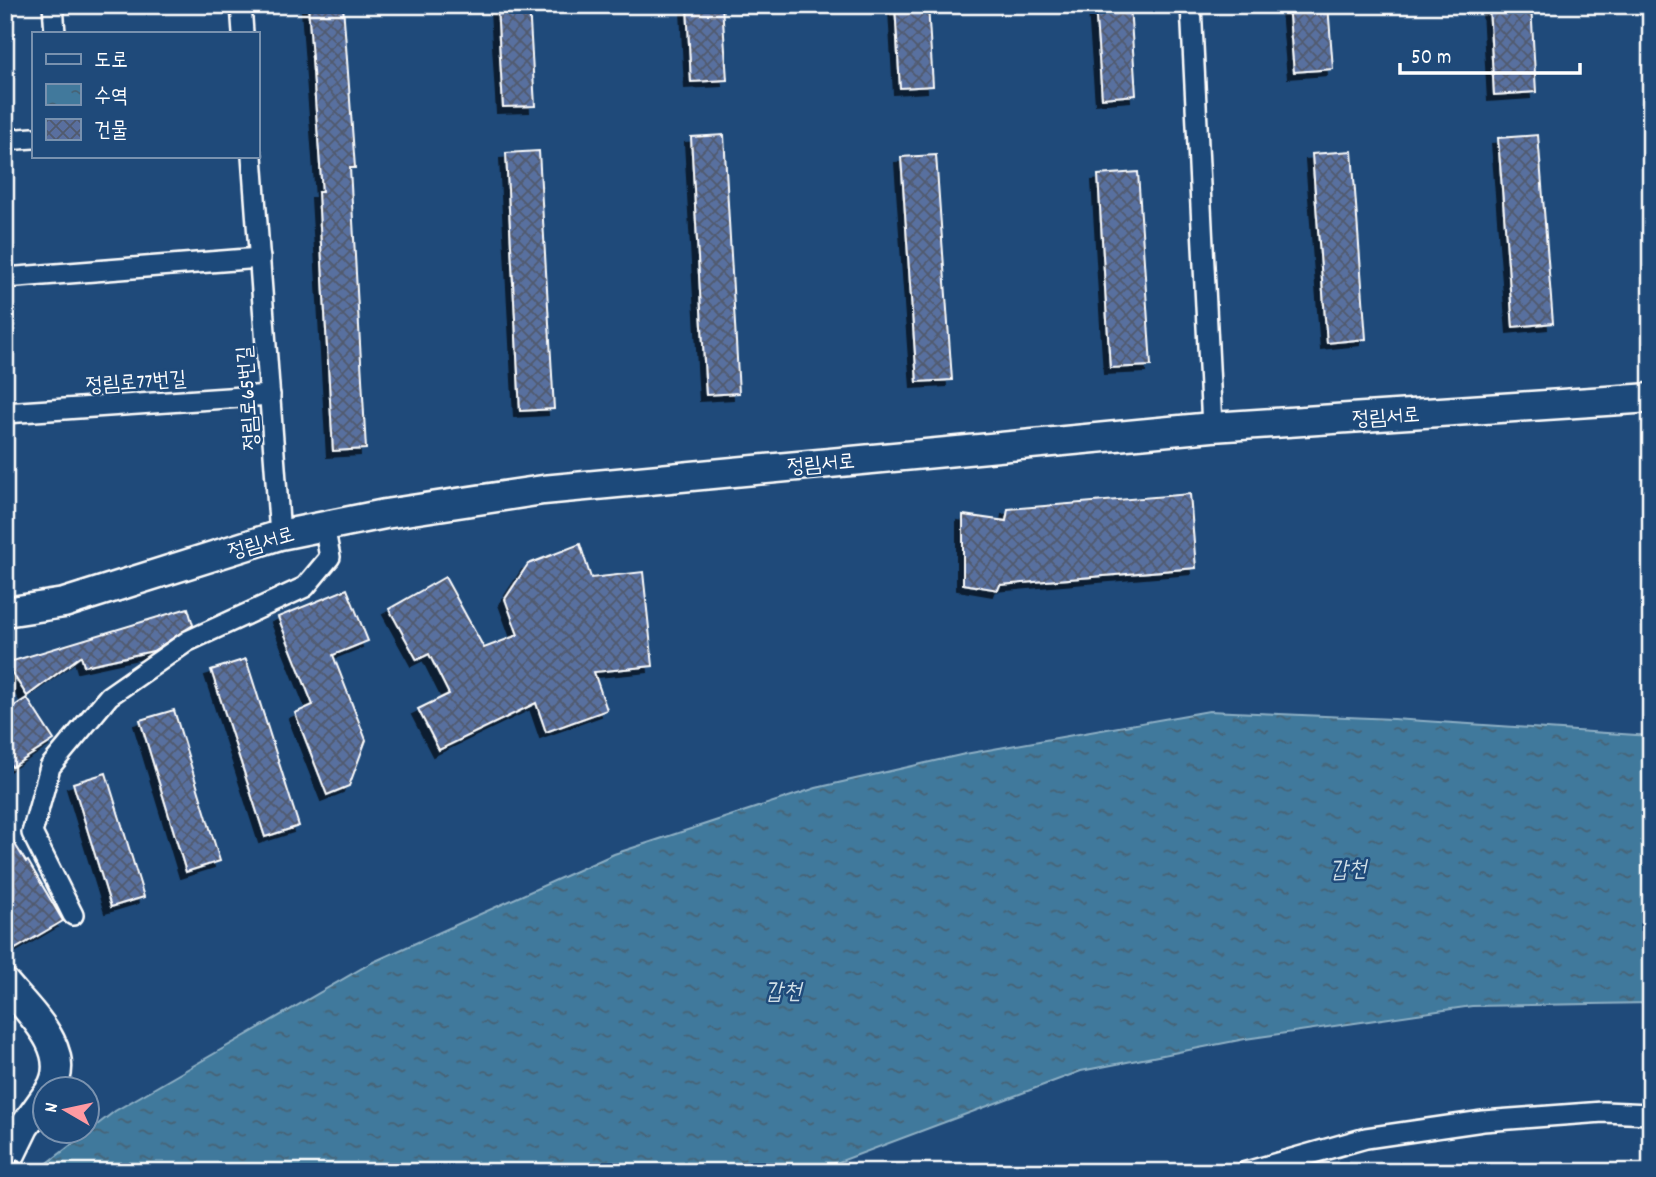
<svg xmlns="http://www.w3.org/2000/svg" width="1656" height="1177" viewBox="0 0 1656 1177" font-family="Dekko,'Poor Story',sans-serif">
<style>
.water{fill:url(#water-ripples);stroke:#8dafc4;stroke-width:2}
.building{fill:url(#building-cross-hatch);stroke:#fff;stroke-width:2;filter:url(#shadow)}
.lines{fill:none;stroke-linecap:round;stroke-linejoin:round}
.street-casing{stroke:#fff;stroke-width:24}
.secondary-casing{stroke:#fff;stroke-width:33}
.street{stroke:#1f4a7a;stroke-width:19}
.secondary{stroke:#1f4a7a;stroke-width:28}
.rail{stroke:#fff;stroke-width:5;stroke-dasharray:10 5;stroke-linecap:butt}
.labels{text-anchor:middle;stroke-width:5;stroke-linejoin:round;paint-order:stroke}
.street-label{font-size:21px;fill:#fff;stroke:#1f4a7a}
.water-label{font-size:23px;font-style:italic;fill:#d0dee6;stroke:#1f4a7a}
</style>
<defs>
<pattern id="water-ripples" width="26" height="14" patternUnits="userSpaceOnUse" patternTransform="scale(1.75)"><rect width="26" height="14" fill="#41799c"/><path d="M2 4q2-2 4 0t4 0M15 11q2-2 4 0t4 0" fill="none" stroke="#466274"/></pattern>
<pattern id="building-cross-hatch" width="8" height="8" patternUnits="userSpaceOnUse" patternTransform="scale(1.75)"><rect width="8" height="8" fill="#596f9f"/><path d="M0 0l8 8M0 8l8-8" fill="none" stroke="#515a6d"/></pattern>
<filter id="shadow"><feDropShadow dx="-6" dy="6" stdDeviation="0" flood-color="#0009"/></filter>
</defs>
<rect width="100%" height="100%" fill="#1f4a7a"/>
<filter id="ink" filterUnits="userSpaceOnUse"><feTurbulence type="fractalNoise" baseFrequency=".0143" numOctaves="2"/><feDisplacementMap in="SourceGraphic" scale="14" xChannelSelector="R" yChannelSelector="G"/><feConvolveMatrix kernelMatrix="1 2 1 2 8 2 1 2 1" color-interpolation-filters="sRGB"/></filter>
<g filter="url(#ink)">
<path class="water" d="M1209 711 1393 719 1651 736V1003L1472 1006 1245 1039 1081 1071 812 1172H36L115 1111 371 963 614 854 816 788 965 754Z"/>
<g class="building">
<path d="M308 5H343L355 168H350L366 449 333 451 318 192H322Z"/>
<path d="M497 5H529L535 106 503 107Z"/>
<path d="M687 5H722L727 80 691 82Z"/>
<path d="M895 5H928L933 86 900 88Z"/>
<path d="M1095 5H1130L1136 95 1102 98Z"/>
<path d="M1288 5H1328L1333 69 1294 72Z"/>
<path d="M1489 5H1531L1536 92 1494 95Z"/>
<path d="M724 135 739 393 706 395 691 137Z"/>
<path d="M1538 135 1553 323 1513 327 1498 138Z"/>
<path d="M539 151 554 409 520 411 506 153Z"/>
<path d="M1352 151 1366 339 1327 343 1312 154Z"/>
<path d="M936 155 952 380 917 382 901 157Z"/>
<path d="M1138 172 1151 366 1110 368 1098 175Z"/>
<path d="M1190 494 1196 568 1000 585 998 590 963 584V515L1006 521 1008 509Z"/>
<path d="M580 544 591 578 643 572 653 666 594 672 607 710 546 732 536 703 439 750 418 709 449 694 429 654 417 660 389 609 445 577 484 648 518 635 505 599 528 564Z"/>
<path d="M347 589 368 641 333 655 366 740 349 786 327 795 295 713 313 705 278 617Z"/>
<path d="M188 608 193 625 153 651 84 666 81 656 27 696 6 663Z"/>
<path d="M246 659 299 826 265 837 211 670Z"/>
<path d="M27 698 54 740 12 767 5 756V712Z"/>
<path d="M174 710 220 861 186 872 140 720Z"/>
<path d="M106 773 144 897 111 907 73 783Z"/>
<path d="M5 828 26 862 28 861 63 921 5 955Z"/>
</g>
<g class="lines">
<defs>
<g id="street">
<path d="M53 5 55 33"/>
<path d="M241 5 243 33"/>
<path d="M1191 5 1212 427"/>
<path d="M5 140 33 138"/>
<path d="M252 156 280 535"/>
<path d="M5 278 260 258"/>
<path d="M5 413 270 395"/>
<path d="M73 915 32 833 50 767 109 696 188 641 305 587 330 557 324 526"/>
<path d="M1246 1172 1366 1138 1483 1121 1603 1112 1651 1114"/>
</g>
<g id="secondary">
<path d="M5 612 64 603 280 535 385 514 543 490 1212 427 1651 398"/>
<path d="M5 983C27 1010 75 1051 50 1090"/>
<path d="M5 1166 24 1127 46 1096"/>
</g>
</defs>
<use href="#street" class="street-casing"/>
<use href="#secondary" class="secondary-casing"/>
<use href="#street" class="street"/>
<use href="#secondary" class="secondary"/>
<g class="rail">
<path d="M5 1149 27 1172"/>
<path d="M5 1170 7 1172"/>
</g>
</g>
</g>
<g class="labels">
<g class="street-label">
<text transform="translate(136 381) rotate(-4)" y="7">정림로77번길</text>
<text transform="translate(247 398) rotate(-94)" y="7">정림로65번길</text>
<text transform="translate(1386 416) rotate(-4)" y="7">정림서로</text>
<text transform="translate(821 463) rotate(-5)" y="7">정림서로</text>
<text transform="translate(261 542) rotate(-16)" y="7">정림서로</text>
</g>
<g class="water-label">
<text transform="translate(1348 868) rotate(-2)" y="8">갑천</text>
<text x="783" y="998">갑천</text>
</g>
</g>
<rect width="1656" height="1177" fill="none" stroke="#1f4a7a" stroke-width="28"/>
<rect x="14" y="14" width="1628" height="1149" fill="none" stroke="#fff" stroke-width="2.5" filter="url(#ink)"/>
<rect x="32" y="32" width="228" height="126" fill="#1f4a7a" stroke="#7992af" stroke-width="2"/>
<rect x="46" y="54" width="35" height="10" fill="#1f4a7a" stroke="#7992af" stroke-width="2"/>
<text x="94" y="66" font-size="21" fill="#ffffff">도로</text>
<rect x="46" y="84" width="35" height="21" fill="url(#water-ripples)" stroke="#7992af" stroke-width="2"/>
<text x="94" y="102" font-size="21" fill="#ffffff">수역</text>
<rect x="46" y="119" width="35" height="21" fill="url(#building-cross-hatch)" stroke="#7992af" stroke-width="2"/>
<text x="94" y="136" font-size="21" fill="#ffffff">건물</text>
<g transform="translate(66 1110) rotate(279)"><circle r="33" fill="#1f4a7a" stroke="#7992af" stroke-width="2"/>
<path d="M0-5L12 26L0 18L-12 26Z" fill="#ff9aa2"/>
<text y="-10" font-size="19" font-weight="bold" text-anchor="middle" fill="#ffffff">N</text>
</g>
<path d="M1400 63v10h180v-10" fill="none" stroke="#ffffff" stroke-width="3.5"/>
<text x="1411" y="63" font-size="21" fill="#ffffff" stroke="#1f4a7a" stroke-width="5" paint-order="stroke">50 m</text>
</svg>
